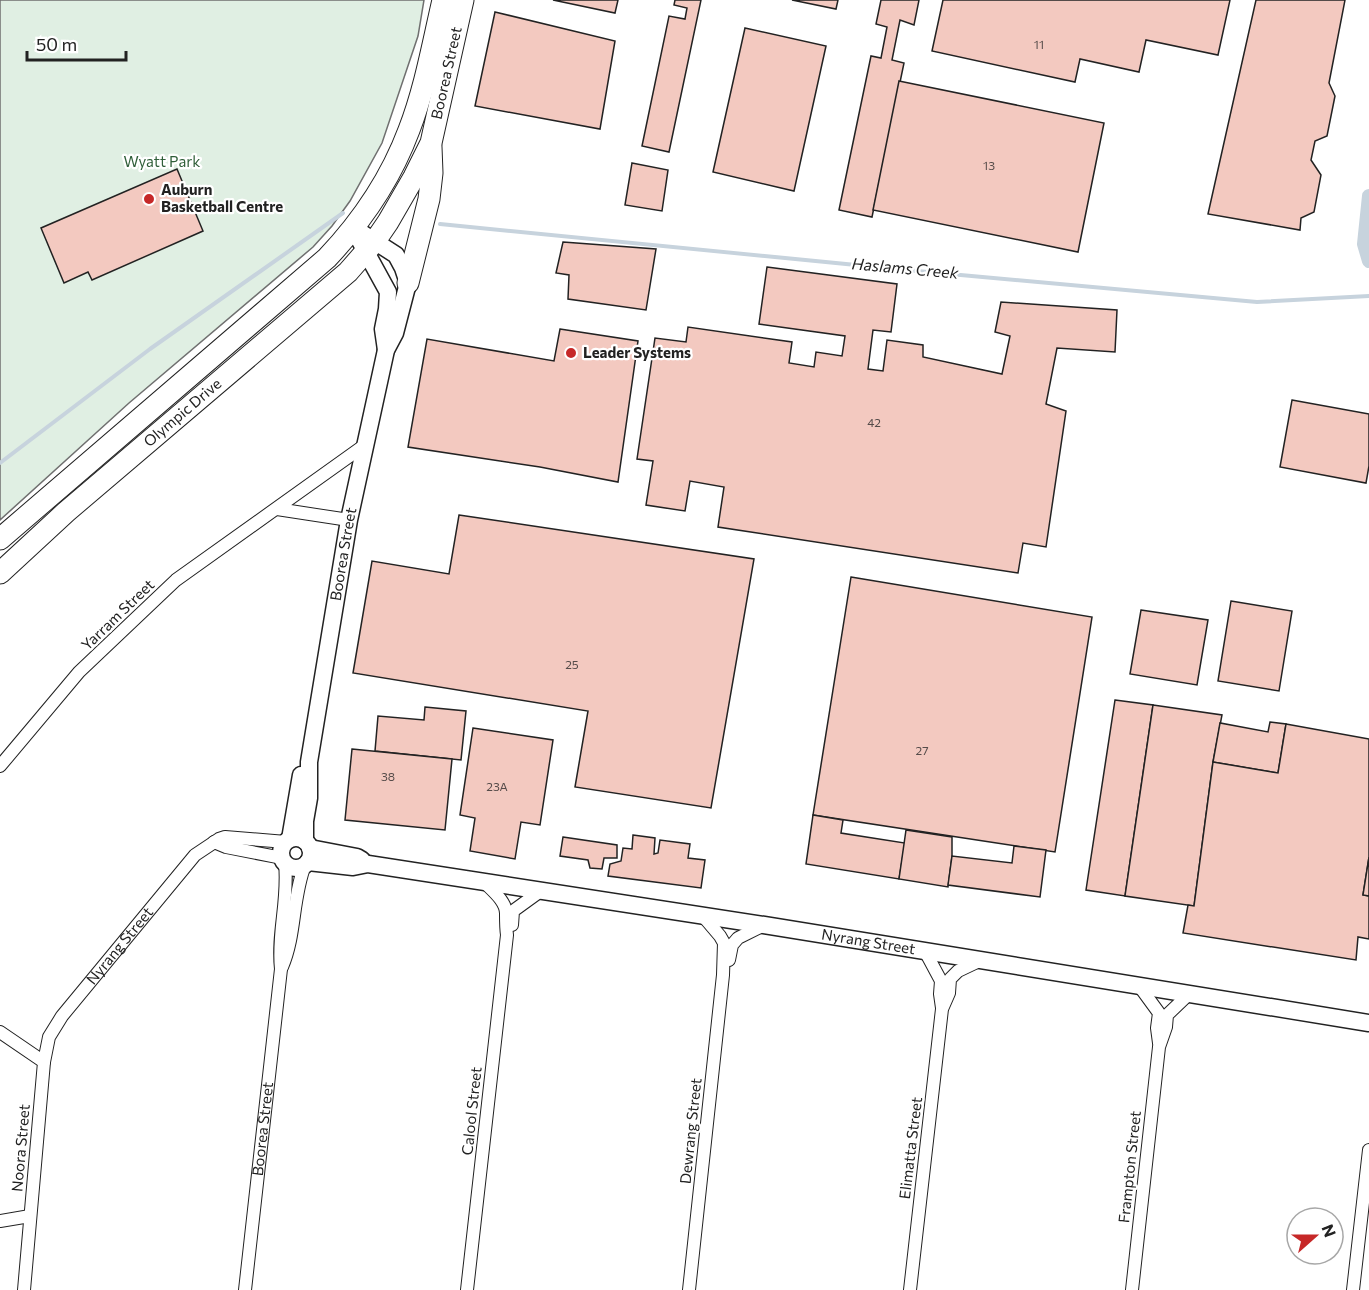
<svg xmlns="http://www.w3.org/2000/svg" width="1369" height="1290" viewBox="0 0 1369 1290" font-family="Commissioner,sans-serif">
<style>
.green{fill:#e0efe3;stroke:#6f6f6f;stroke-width:1.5}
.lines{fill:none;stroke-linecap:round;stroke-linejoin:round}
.stream{stroke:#c7d3dd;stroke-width:4}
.canal{stroke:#c7d3dd;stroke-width:14}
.building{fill:#f3c9c0;stroke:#222;stroke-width:1.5}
.street-casing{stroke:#222;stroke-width:14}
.secondary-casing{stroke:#222;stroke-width:19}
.highway-casing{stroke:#222;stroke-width:23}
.street{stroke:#fff;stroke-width:12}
.secondary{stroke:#fff;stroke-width:16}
.highway{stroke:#fff;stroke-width:21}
.poi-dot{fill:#c62828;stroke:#fff;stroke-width:2}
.labels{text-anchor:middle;stroke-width:4.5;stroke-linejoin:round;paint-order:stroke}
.number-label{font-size:12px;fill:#564c4a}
.street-label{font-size:15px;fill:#222;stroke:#fff}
.park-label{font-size:15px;fill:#2f5e38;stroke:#fff}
.poi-label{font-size:15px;font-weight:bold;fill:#222;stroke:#fff;text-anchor:start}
.water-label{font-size:16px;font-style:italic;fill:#222;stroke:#fff}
</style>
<rect width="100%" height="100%" fill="#fff"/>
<path class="green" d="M0 0H424L418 36 382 143 350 201 332 226 313 247 129 403 0 520Z"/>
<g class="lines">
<g class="stream">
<path d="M440 224 917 271 1257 302 1369 296"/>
<path d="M0 463 150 349 343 213"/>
</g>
<path class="canal" d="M1369 196 1364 244 1369 261"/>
</g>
<g class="building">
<path d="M553 0H618L615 13Z"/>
<path d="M675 0H701L669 152 642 146 669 16 685 19 687 8 674 5Z"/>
<path d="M792 0H838L836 9Z"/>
<path d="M881 0H919L914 25 900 20 892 60 904 63 872 217 839 210 871 56 881 58 887 27 876 24Z"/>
<path d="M943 0H1230L1218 55 1146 40 1139 72 1080 59 1075 82 932 51Z"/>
<path d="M1256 0H1345L1329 83 1335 96 1327 136 1315 141 1311 160 1321 175 1314 212 1301 218 1300 230 1208 214Z"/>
<path d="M495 12 615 41 600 129 475 106Z"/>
<path d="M745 28 826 46 794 191 713 172Z"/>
<path d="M899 81 1104 123 1078 252 873 210Z"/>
<path d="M632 163 668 170 662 211 625 205Z"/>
<path d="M177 169 203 231 92 280 88 272 64 283 41 228Z"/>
<path d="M563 242 656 249 646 310 568 299 569 275 556 273Z"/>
<path d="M767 267 897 284 891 332 873 330 868 369 883 371 887 340 923 345V357L1002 374 1010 336 995 332 1001 302 1117 310 1115 352 1057 348 1046 404 1066 411 1046 547 1023 543 1018 573 718 527 724 487 690 481 685 511 646 505 653 461 637 459 655 338 686 342 688 327 792 342 789 363 814 367 816 352 842 356 845 336 759 324Z"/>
<path d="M560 329 638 341 618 482 540 467 408 447 427 339 554 361Z"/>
<path d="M1292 400 1369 414V466L1366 483 1280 467Z"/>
<path d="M459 515 754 559 711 808 575 787 588 711 353 673 372 561 449 574Z"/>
<path d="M851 577 1092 617 1055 852 813 815Z"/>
<path d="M1231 601 1292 611 1279 691 1218 681Z"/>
<path d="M1141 610 1208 620 1197 685 1130 674Z"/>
<path d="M1115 700 1153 705 1125 896 1086 890Z"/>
<path d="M1153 705 1222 715 1213 762 1194 906 1125 896Z"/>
<path d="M425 707 466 711 461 760 375 751 378 716 424 720Z"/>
<path d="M1270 722 1286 724 1278 773 1213 762 1220 723 1268 732Z"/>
<path d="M1286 724 1369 739V857L1363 895 1369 896V939L1358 937 1356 960 1183 933 1188 905 1194 906 1213 762 1278 773Z"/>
<path d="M473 728 553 740 540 825 521 822 515 859 470 851 475 818 460 815Z"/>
<path d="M352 749 452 759 445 830 345 820Z"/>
<path d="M813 815 843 820 841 833 905 843 899 879 806 864Z"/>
<path d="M906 830 952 837V856L948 887 899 879Z"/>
<path d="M633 835 655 838 654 854 658 853 660 840 690 844 688 858 705 860 701 888 608 876 610 864 621 861 623 848 632 849Z"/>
<path d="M563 837 617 845V858H604L602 869 590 868 588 860 560 856Z"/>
<path d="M1014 846 1046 850 1040 897 948 885 952 856 1012 863Z"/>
<path d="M1369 857V896L1363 895Z"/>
</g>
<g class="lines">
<defs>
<g id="street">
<path d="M277 509 349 520"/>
<path d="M0 766 79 672 176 580 365 445"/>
<path d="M214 842 226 847 282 858"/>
<path d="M512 925 513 911 542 890"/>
<path d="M926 953 941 981 940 994 942 1008"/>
<path d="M729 960 732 945 738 938 764 925"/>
<path d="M282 967C296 935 292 898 305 865"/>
<path d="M1140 987 1159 1013 1157 1028 1159 1043"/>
<path d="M0 1032 44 1062 24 1290"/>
<path id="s1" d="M44 1062 49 1037 62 1016 195 855 219 839 225 837 286 842"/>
<path d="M0 1221 30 1216"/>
<path id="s2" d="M245 1290 281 969C277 933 289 900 285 863"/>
<path d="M467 1290 507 935C506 928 506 923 506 915 507 902 493 891 484 882"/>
<path d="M689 1290 723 975 724 943 720 936 703 916"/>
<path d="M910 1290 942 1009 949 993 950 979 958 971 979 961"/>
<path d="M1132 1290 1159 1047 1166 1027 1167 1015 1189 994"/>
<path d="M1353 1290 1369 1150"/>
</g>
<g id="secondary">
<path d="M360 241 388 292 387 309 383 329 386 350"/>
<circle cx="296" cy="853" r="15"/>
<path d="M290 839 301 775"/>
<path id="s3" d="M305 841V821L309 798V762L349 520 386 350 395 333 408 283 403 268 396 255 354 228"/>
<path d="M310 848 357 857 362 860"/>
<path id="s4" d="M308 862 353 867 368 864 764 925 1369 1023"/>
</g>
<g id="highway">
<path d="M408 283 429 199 432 173 431 147"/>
<path d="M0 539 327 258C362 221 391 178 409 130 425 89 433 43 443 0"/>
<path id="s5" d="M0 573 66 512 348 272 375 241 388 222 414 177 431 143 463 0"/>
</g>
</defs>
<use href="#street" class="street-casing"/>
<use href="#secondary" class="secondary-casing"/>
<use href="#highway" class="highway-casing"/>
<use href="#street" class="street"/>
<use href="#secondary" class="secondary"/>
<use href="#highway" class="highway"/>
</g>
<g class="poi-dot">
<circle cx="149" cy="199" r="6"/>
<circle cx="571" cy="353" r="6"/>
</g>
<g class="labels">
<g class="number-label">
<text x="1039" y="49">11</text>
<text x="989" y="170">13</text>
<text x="874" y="427">42</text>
<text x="572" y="669">25</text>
<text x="922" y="755">27</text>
<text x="388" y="781">38</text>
<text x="497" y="791">23A</text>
</g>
<g class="street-label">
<text dy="5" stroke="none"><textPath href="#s5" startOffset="686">Boorea Street</textPath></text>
<text dy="5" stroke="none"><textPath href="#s5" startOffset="243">Olympic Drive</textPath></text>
<text dy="5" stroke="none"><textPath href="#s3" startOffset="290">Boorea Street</textPath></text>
<text transform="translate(118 615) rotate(-44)" y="5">Yarram Street</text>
<text dy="5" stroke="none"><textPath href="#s4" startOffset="567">Nyrang Street</textPath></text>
<text dy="5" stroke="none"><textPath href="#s1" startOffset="141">Nyrang Street</textPath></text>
<text transform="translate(472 1111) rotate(-84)" y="5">Calool Street</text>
<text dy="5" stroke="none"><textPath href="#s2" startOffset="162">Boorea Street</textPath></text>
<text transform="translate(691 1131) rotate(-84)" y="5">Dewrang Street</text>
<text transform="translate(21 1148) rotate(-85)" y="5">Noora Street</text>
<text transform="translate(911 1148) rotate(-83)" y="5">Elimatta Street</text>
<text transform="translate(1130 1167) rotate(-84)" y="5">Frampton Street</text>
</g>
<g class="park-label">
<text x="162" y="167">Wyatt Park</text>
</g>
<g class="poi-label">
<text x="161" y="195">Auburn<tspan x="161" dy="17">Basketball Centre</tspan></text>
<text x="583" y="358">Leader Systems</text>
</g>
<g class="water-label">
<text transform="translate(905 268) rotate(5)" y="6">Haslams Creek</text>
</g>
</g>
<g transform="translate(1315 1236) rotate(69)"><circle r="28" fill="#ffffff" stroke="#a7a7a7" stroke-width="1.5"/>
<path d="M0-4.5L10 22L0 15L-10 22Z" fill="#c62828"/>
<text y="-9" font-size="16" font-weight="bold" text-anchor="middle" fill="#222222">N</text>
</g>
<path d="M27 51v9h99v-9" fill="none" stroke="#222222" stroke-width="3"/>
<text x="36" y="51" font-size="18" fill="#222222" stroke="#ffffff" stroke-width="4.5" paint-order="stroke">50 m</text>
</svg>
